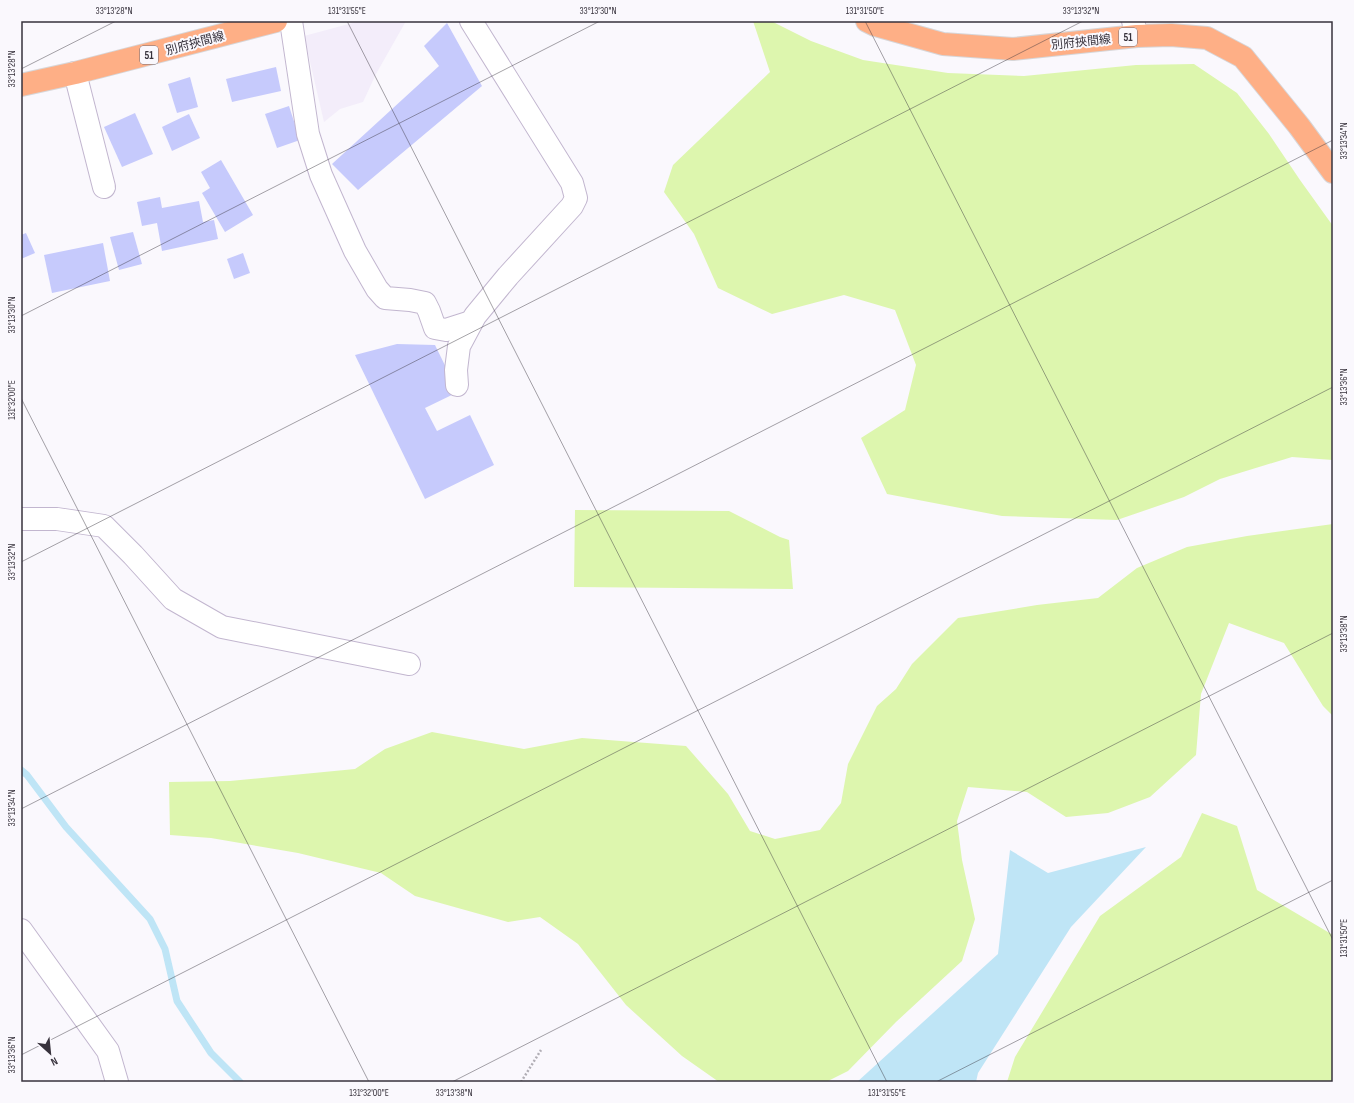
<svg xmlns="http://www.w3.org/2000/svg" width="1354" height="1103" viewBox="0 0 1354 1103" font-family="'Sofia Sans Condensed','Noto Sans JP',sans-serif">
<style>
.built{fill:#f3edfa}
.green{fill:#ddf6ae}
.water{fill:#bfe5f6}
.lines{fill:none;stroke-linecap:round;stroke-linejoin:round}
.stream{stroke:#bfe5f6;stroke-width:7}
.building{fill:#c6cafc}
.minor-casing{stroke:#c2b6cf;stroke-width:24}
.major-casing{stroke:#d7d6d8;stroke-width:24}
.path{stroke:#b1aeb5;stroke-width:2.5;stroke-dasharray:2 2;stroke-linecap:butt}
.minor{stroke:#fff;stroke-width:22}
.major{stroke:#feaf86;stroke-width:22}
.ticks{fill:none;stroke:#37323c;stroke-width:1;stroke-opacity:0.45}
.labels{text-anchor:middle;stroke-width:4;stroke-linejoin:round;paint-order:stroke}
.shield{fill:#faf8fd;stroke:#726d76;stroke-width:1}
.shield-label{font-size:11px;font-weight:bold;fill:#37323c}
.street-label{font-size:12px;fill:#37323c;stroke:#faf8fd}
.neatline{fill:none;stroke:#37323c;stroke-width:1.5}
.ticks-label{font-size:10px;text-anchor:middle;fill:#37323c}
</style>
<rect width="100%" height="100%" fill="#faf8fd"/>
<path class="built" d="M360 21H406L376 74 363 102 340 109 324 122 304 36Z"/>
<g class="green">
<path d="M753 21H771L811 41 863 60 948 73 1024 76 1136 65 1194 64 1237 93 1269 134 1300 180 1333 226V460L1292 457 1220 479 1184 497 1117 520 1002 516 887 494 861 438 905 410 916 365 895 310 844 295 772 314 718 288 694 234 664 192 673 165 770 72Z"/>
<path d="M575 510 729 511 780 537 789 540 793 589 574 587Z"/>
<path d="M1333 524V716L1323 706 1284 643 1229 623 1201 694 1196 755 1150 797 1108 813 1066 817 1027 792 968 787 957 821 962 860 975 919 962 961 896 1022 848 1071 826 1082H719L682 1056 626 1005 578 944 540 917 508 922 415 896 381 873 298 853 211 838 170 835 169 782 230 781 355 769 385 749 432 732 524 749 582 738 686 746 728 794 750 831 775 839 820 830 841 803 848 764 877 706 896 689 912 664 958 618 1037 605 1098 598 1137 568 1187 547 1247 536Z"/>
<path d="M1202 813 1237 826 1257 890 1333 935V1082H1007L1015 1057 1100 916 1181 857Z"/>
</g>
<path class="water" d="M1146 847 1071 927 978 1073 976 1082H857L998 954 1010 850 1048 873Z"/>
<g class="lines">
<path class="stream" d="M21 770 27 775 66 827 150 919 165 949 177 1001 211 1053 240 1082"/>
</g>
<g class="building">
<path d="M447 23 482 86 358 190 332 164 439 66 424 46Z"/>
<path d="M276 67 281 91 232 102 226 79Z"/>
<path d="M190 77 198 107 177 113 168 84Z"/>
<path d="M289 106 300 140 277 148 265 114Z"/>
<path d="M135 113 153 154 122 167 104 127Z"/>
<path d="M189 114 200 138 172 151 162 127Z"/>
<path d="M221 160 253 215 225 232 202 193 210 188 201 172Z"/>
<path d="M160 197 162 208 199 201 203 222 214 220 218 239 162 251 157 223 142 226 137 202Z"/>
<path d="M133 232 142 264 119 270 110 237Z"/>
<path d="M26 233 35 253 21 259V235Z"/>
<path d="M103 243 110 281 52 293 44 255Z"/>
<path d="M243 253 250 273 234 279 227 259Z"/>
<path d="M397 344 435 345 458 392 425 408 437 431 470 415 494 465 425 499 355 355Z"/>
</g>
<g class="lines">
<defs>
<g id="minor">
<path d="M291 21 308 134 321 175 355 251 377 289 385 298 410 300 425 303 429 311 435 328 446 330 471 322"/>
<path d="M1133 21 1137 36"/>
<path d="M75 73 104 187"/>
<path d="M457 385 456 370 459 346 475 316 508 276 572 206 576 198 572 183 471 21"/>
<path d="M21 519H57L104 526 133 555 173 599 222 627 409 664"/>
<path d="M21 930 108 1051 117 1082"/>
</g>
<g id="major">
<path d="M867 21 875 25 943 44 1013 49 1137 36 1171 35 1207 38 1243 57 1299 126 1333 172"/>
<path d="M21 85 75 73 276 21"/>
</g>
</defs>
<use href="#minor" class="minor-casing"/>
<use href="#major" class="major-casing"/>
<path class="path" d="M521 1082 541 1050"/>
<use href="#minor" class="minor"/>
<use href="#major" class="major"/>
</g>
<path class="ticks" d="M347 21 887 1082M865 21 1333 940M21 69 116 21M21 316 600 21M21 398 369 1082M21 562 1083 21M21 809 1333 140M21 1055 1333 387M452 1082 1333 633M936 1082 1333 880"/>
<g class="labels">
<g class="shield">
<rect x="1119" y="28" width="18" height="18" rx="3"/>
<rect x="140" y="46" width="18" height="18" rx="3"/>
</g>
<g class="shield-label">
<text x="1128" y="41">51</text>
<text x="149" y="59">51</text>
</g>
<g class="street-label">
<text transform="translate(1081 42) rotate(-6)" y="4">別府挾間線</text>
<text transform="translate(195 43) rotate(-15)" y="4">別府挾間線</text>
</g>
</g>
<rect width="1354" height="1103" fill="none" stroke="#faf8fd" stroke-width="44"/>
<g transform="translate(50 1053) rotate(153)" stroke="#faf8fd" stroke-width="3" paint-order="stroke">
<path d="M0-3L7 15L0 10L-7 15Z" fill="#37323c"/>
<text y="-6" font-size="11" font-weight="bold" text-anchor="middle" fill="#37323c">N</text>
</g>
<rect x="22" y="22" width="1310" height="1059" class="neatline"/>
<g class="ticks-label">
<text x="114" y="14">33°13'28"N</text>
<text x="347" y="14">131°31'55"E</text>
<text x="598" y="14">33°13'30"N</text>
<text x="865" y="14">131°31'50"E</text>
<text x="1081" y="14">33°13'32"N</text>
<text transform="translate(11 69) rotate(-90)" y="4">33°13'28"N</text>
<text transform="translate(1343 141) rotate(-90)" y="4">33°13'34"N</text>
<text transform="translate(11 315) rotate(-90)" y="4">33°13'30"N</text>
<text transform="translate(1343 387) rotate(-90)" y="4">33°13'36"N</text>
<text transform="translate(11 400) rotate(-90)" y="4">131°32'00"E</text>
<text transform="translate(11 562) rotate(-90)" y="4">33°13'32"N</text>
<text transform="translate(1343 634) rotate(-90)" y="4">33°13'38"N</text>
<text transform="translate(11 808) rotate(-90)" y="4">33°13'34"N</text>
<text transform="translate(1343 938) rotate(-90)" y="4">131°31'50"E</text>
<text transform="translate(11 1055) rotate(-90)" y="4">33°13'36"N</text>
<text x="369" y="1096">131°32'00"E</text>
<text x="454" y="1096">33°13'38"N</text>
<text x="887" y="1096">131°31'55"E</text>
</g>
</svg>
